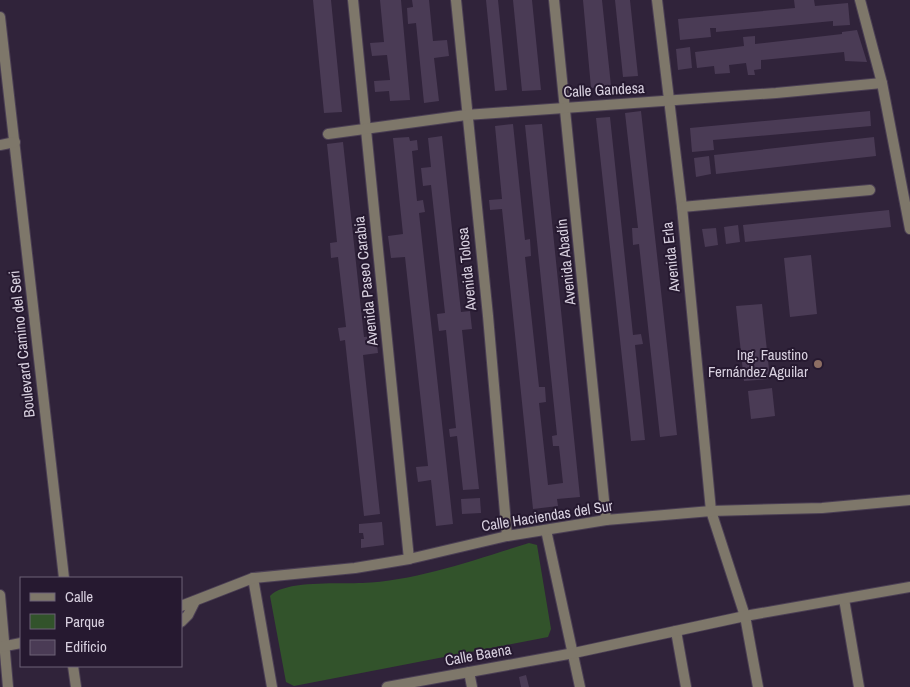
<svg xmlns="http://www.w3.org/2000/svg" width="910" height="687" viewBox="0 0 910 687" font-family="'Archivo Narrow',sans-serif">
<style>
.green{fill:#32532b}
.building{fill:#4a3b55}
.lines{fill:none;stroke-linecap:round;stroke-linejoin:round}
.lane-casing{stroke:#4b3f54;stroke-width:12}
.street-casing{stroke:#4b3f54;stroke-width:12}
.lane{stroke:#7e776a;stroke-width:10}
.street{stroke:#7e776a;stroke-width:10}
.education-dot{fill:#8d6e63;stroke:#261930;stroke-width:2}
.labels{text-anchor:middle;stroke-width:4;stroke-linejoin:round;paint-order:stroke}
.street-label{font-size:15px;fill:#d8d0df;stroke:#261930}
.poi-label{font-size:15px;fill:#d8d0df;stroke:#261930;text-anchor:end}
</style>
<rect width="100%" height="100%" fill="#30233a"/>
<path class="green" d="M529 543 537 545 551 629 548 637 294 686 286 682 270 596C284 580 340 584 362 583 416 581 477 559 529 543Z"/>
<g class="building">
<path d="M313 0H331L342 112 324 113Z"/>
<path d="M380 0H401L410 100 390 101 389 91 375 92 374 81 390 80 387 55 372 56 370 43 384 42Z"/>
<path d="M412 0H429L433 41 447 40 449 56 434 58 439 101 424 103 416 23 408 24 407 8 413 7Z"/>
<path d="M486 0H498L507 90 495 91Z"/>
<path d="M513 0H532L541 90 522 91Z"/>
<path d="M583 0H602L611 86 591 88Z"/>
<path d="M615 0H630L638 76 623 77Z"/>
<path d="M794 0H814L815 6 848 3 850 25 833 26V21L716 32V28H710L711 37 680 40 678 19 795 8Z"/>
<path d="M857 30 867 62 845 61 844 52 761 60V69L754 70 755 75H748L746 63 729 65 730 73 715 74 714 66 697 68 695 52 744 46 743 37 755 36V44L842 34V32Z"/>
<path d="M690 47 692 68 678 70 676 49Z"/>
<path d="M641 111 677 435 660 437 639 244 633 245 632 228H638L625 113Z"/>
<path d="M870 111 871 126 713 140 714 150 692 152 690 128Z"/>
<path d="M610 117 633 335 641 334 643 344 635 345 645 440 631 441 596 118Z"/>
<path d="M513 124 525 240 530 239 531 256 525 257 539 387H545L546 402 539 403 548 485 563 483 559 446H553L552 436 557 435 525 125 542 124 580 497 557 499 558 506 533 509 502 209 490 210 489 200 502 199 495 126Z"/>
<path d="M442 136 461 312 470 311 472 329 462 330 479 489 463 490 457 436 450 437 449 429 456 428 446 330 439 331 437 314 445 313 431 185 423 186 421 168 431 167 428 138Z"/>
<path d="M409 137 410 141 417 140 418 150 412 151 417 201 423 200 425 212 419 213 453 524 436 526 431 480 418 482 416 467 428 466 405 257 391 258 388 236 403 234 393 138Z"/>
<path d="M874 137 876 156 716 174 714 155Z"/>
<path d="M343 142 364 337 376 336 378 353 363 355 380 514 364 516 345 340 340 341 338 328 346 327 338 257 331 258 330 243 337 242 327 144Z"/>
<path d="M709 156 711 174 696 177 694 158Z"/>
<path d="M889 210 891 227 745 242 743 225Z"/>
<path d="M738 225 740 242 726 244 724 227Z"/>
<path d="M716 228 718 245 705 247 702 229Z"/>
<path d="M811 255 817 314 790 317 784 258Z"/>
<path d="M762 304 770 379 744 381 736 306Z"/>
<path d="M772 388 775 416 751 419 748 391Z"/>
<path d="M480 498 481 513 462 514 461 499Z"/>
<path d="M382 522 384 545 361 548V539H364L363 533H359V524Z"/>
<path d="M526 675 529 687H521L519 677Z"/>
</g>
<g class="lines">
<defs>
<path id="lane" d="M0 595 8 687"/>
<g id="street">
<path d="M353 0 409 559"/>
<path d="M456 0 488 316 507 536"/>
<path d="M554 0 606 520"/>
<path d="M657 0 682 207 711 511 745 616 758 687"/>
<path d="M860 0 882 83 910 229"/>
<path d="M0 17 64 578"/>
<path d="M328 134 466 115 776 93 882 83"/>
<path d="M0 145 15 142"/>
<path d="M682 207 870 190"/>
<path d="M546 530 580 687"/>
<path d="M253 578 272 687"/>
<path d="M844 599 859 687"/>
<path d="M181 606 253 578 355 568 409 559 507 536 606 520 711 511 822 508 910 500"/>
<path d="M181 622 188 615 195 601"/>
<path d="M676 631 686 687"/>
<path d="M0 647 21 643"/>
<path d="M73 666 76 687"/>
<path d="M469 672 472 687"/>
<path d="M387 687 574 653 745 616 910 587"/>
</g>
</defs>
<use href="#lane" class="lane-casing"/>
<use href="#street" class="street-casing"/>
<use href="#lane" class="lane"/>
<use href="#street" class="street"/>
</g>
<circle class="education-dot" cx="818" cy="364" r="5"/>
<g class="labels">
<g class="street-label">
<text transform="translate(604 90) rotate(-3)" y="5">Calle Gandesa</text>
<text transform="translate(671 257) rotate(-96)" y="5">Avenida Erla</text>
<text transform="translate(566 262) rotate(-96)" y="5">Avenida Abadín</text>
<text transform="translate(467 269) rotate(-96)" y="5">Avenida Tolosa</text>
<text transform="translate(366 281) rotate(-96)" y="5">Avenida Paseo Carabia</text>
<text transform="translate(22 344) rotate(-96)" y="5">Boulevard Camino del Seri</text>
<text transform="translate(547 516) rotate(-9)" y="5">Calle Haciendas del Sur</text>
<text transform="translate(478 655) rotate(-10)" y="5">Calle Baena</text>
</g>
<g class="poi-label">
<text x="808" y="360">Ing. Faustino<tspan x="808" dy="17">Fernández Aguilar</tspan></text>
</g>
</g>
<rect x="20" y="577" width="162" height="90" fill="#261930" stroke="#6d6276"/>
<rect x="30" y="593" width="25" height="8" fill="#7e776a" stroke="#6d6276"/>
<text x="65" y="602" font-size="15" fill="#d8d0df">Calle</text>
<rect x="30" y="614" width="25" height="15" fill="#32532b" stroke="#6d6276"/>
<text x="65" y="627" font-size="15" fill="#d8d0df">Parque</text>
<rect x="30" y="640" width="25" height="15" fill="#4a3b55" stroke="#6d6276"/>
<text x="65" y="652" font-size="15" fill="#d8d0df">Edificio</text>
</svg>
